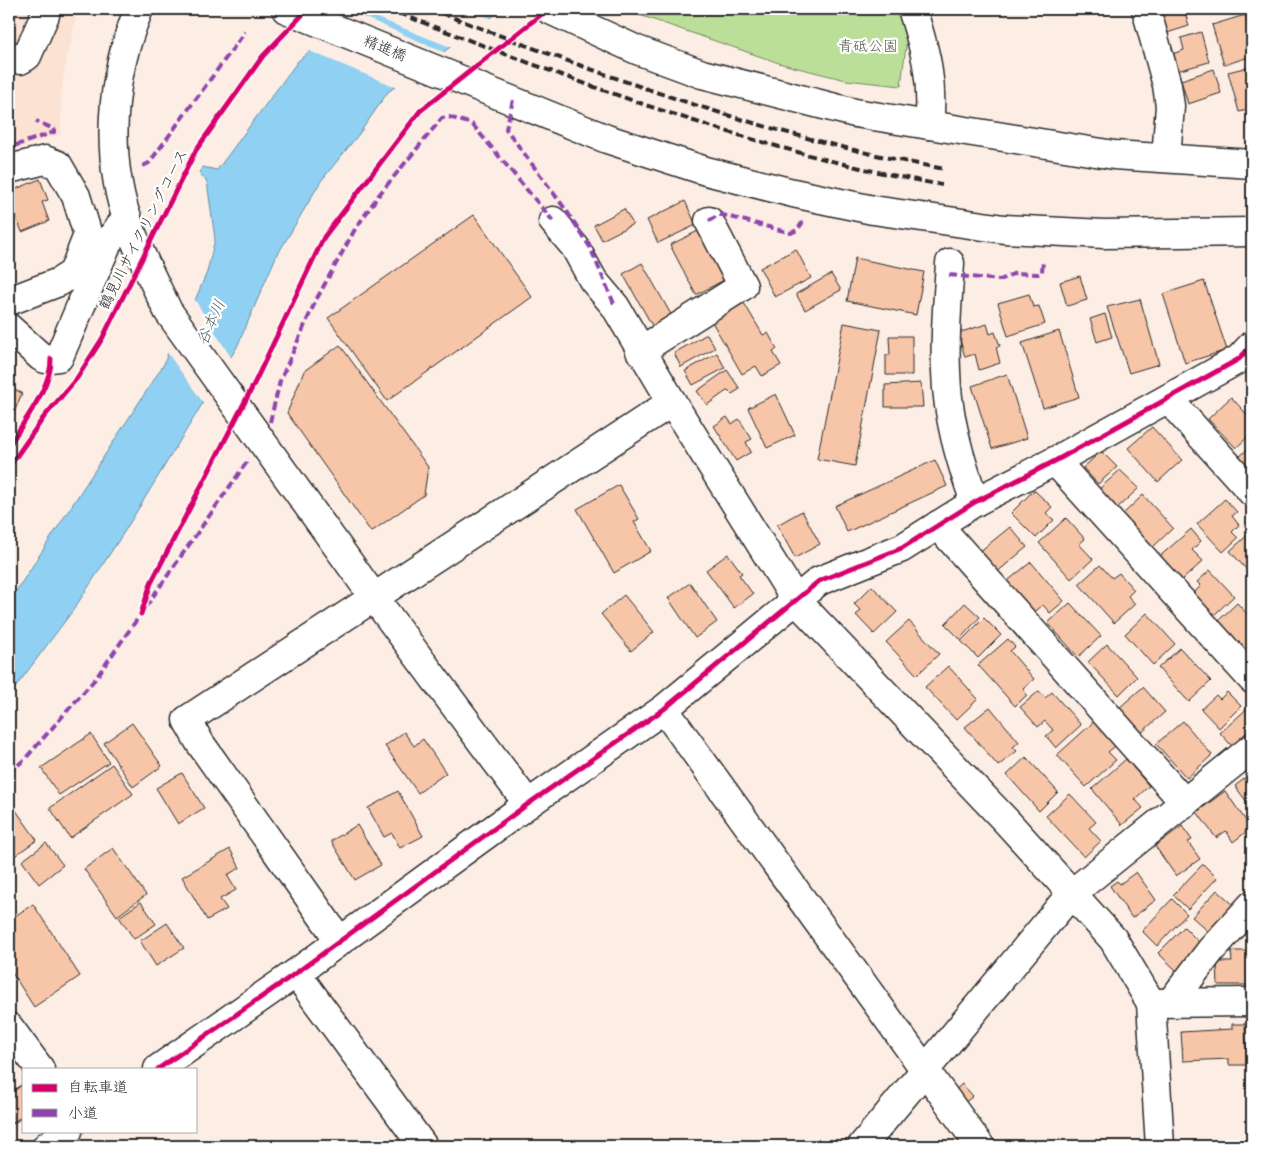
<svg xmlns="http://www.w3.org/2000/svg" width="1261" height="1155" viewBox="0 0 1261 1155" font-family="'Balsamiq Sans','Klee One',sans-serif">
<style>
.built{fill:#fbe2d2}
.green{fill:#bbdf99;stroke:#738562}
.water{fill:#90d0f2;stroke:#688ea2}
.pier{fill:#fdeee5}
.building{fill:#f7c5a7;stroke:#2b2b2b}
.lines{fill:none;stroke-linecap:round;stroke-linejoin:round}
.minor-casing{stroke:#2b2b2b;stroke-width:31}
.minor{stroke:#fff;stroke-width:28}
.rail{stroke:#2b2b2b;stroke-width:4;stroke-dasharray:8 4;stroke-linecap:butt}
.quiet{stroke:#8e44ad;stroke-width:4;stroke-dasharray:8 4;stroke-linecap:butt}
.cycleway-casing{stroke:#fff;stroke-width:8}
.cycleway{stroke:#d6006c;stroke-width:5}
.labels{text-anchor:middle;stroke-width:4.5;stroke-linejoin:round;paint-order:stroke}
.park-label{font-size:15px;fill:#56614c;stroke:#fff}
.street-label{font-size:15px;fill:#2b2b2b;stroke:#fff}
.water-label{font-size:16px;font-style:italic;fill:#495d67;stroke:#fff}
</style>
<rect width="100%" height="100%" fill="#fdeee5"/>
<filter id="ink" filterUnits="userSpaceOnUse"><feTurbulence type="fractalNoise" baseFrequency=".02" numOctaves="2"/><feDisplacementMap in="SourceGraphic" scale="10" xChannelSelector="R" yChannelSelector="G"/><feConvolveMatrix kernelMatrix="1 2 1 2 8 2 1 2 1" color-interpolation-filters="sRGB"/></filter>
<g filter="url(#ink)">
<path class="built" d="M9 9H71L76 19 66 62 61 94V134L9 151Z"/>
<path class="green" d="M622 9H901L908 29 901 86 846 80 782 64Z"/>
<path class="water" d="M360 9H503L388 92 359 134 321 181 275 259 237 347 126 529 74 609 9 696V602L164 364 174 335 188 317 207 272 215 239 207 182 199 172 203 167 217 170 298 61Z"/>
<g class="pier">
<path d="M355 9H466L493 19 453 48Z"/>
<path d="M352 12 446 53 398 88 307 50Z"/>
<path d="M193 297 232 359 205 405 166 351 172 334 185 316Z"/>
</g>
<g class="building">
<path d="M1156 9H1184L1189 26 1167 33Z"/>
<path d="M1245 15 1252 40V56L1224 65 1212 25Z"/>
<path d="M1201 32 1209 62 1177 71 1172 54 1184 50 1181 38Z"/>
<path d="M1252 66V109L1239 112 1228 72Z"/>
<path d="M1214 69 1221 93 1188 104 1181 80Z"/>
<path d="M40 179 48 200 42 202 49 221 22 232 9 199V192Z"/>
<path d="M685 201 696 225 658 243 647 220Z"/>
<path d="M624 209 633 224 602 240 594 225Z"/>
<path d="M474 215 532 297 387 401 328 318Z"/>
<path d="M698 231 724 280 696 295 670 245Z"/>
<path d="M796 249 811 278 775 297 760 268Z"/>
<path d="M855 258 924 272 916 315 847 301Z"/>
<path d="M642 263 673 318 654 329 623 274Z"/>
<path d="M831 274 841 290 805 310 796 294Z"/>
<path d="M1080 276 1087 300 1067 306 1060 282Z"/>
<path d="M1204 281 1227 350 1185 363 1163 294Z"/>
<path d="M1029 294 1033 307 1039 306 1045 324 1008 336 998 303Z"/>
<path d="M1140 299 1159 364 1129 373 1107 307Z"/>
<path d="M744 303 763 335 768 333 777 349 773 352 781 365 762 376 756 366 742 374 712 322Z"/>
<path d="M1105 314 1112 337 1097 342 1090 319Z"/>
<path d="M844 323 881 330 855 466 817 459Z"/>
<path d="M987 324 990 334 995 332 1000 346 996 347 1000 363 979 370 975 354 965 357 958 333Z"/>
<path d="M1059 331 1079 397 1043 408 1022 343Z"/>
<path d="M707 334 715 348 681 367 674 353Z"/>
<path d="M889 336H912V375H886V355H890Z"/>
<path d="M340 345 428 467 424 495 371 532 287 413 304 371Z"/>
<path d="M717 353 725 368 693 385 685 371Z"/>
<path d="M727 370 740 389 732 394 728 390 707 405 697 391Z"/>
<path d="M1007 374 1027 438 992 449 972 386Z"/>
<path d="M921 383 923 407H885V385Z"/>
<path d="M9 387 22 393 9 425Z"/>
<path d="M776 394 795 435 767 448 748 408Z"/>
<path d="M1231 397 1252 420V433L1236 448 1208 419Z"/>
<path d="M727 417 732 424 739 419 752 439 746 442 751 452 736 461 714 426Z"/>
<path d="M1152 427 1182 460 1158 482 1128 448Z"/>
<path d="M1252 445V474L1238 458Z"/>
<path d="M1101 451 1117 467 1098 484 1083 468Z"/>
<path d="M935 460 947 486 847 532 835 506Z"/>
<path d="M1120 470 1139 488 1115 510 1097 491Z"/>
<path d="M619 485 639 519 634 522 651 551 614 573 577 509Z"/>
<path d="M1034 490 1052 507 1046 513 1054 520 1036 538 1011 513Z"/>
<path d="M1143 495 1173 528 1151 549 1121 516Z"/>
<path d="M1225 499 1237 512 1232 516 1239 525 1232 532 1238 538 1223 552 1197 524Z"/>
<path d="M802 511 820 544 795 558 777 525Z"/>
<path d="M1066 518 1085 539 1079 544 1093 559 1071 579 1039 543Z"/>
<path d="M1010 527 1027 547 996 573 979 552Z"/>
<path d="M1191 529 1201 541 1192 550 1203 561 1181 581 1159 557Z"/>
<path d="M1252 531V576L1230 551Z"/>
<path d="M728 554 742 573 739 575 753 594 734 608 706 570Z"/>
<path d="M1031 562 1064 601 1050 613 1043 605 1031 615 1005 583Z"/>
<path d="M1100 565 1112 578 1119 573 1134 590 1128 596 1135 604 1114 623 1079 584Z"/>
<path d="M1210 570 1234 596 1211 618 1190 596 1201 586 1197 582Z"/>
<path d="M690 583 717 622 695 638 668 598Z"/>
<path d="M872 586 897 612 874 634 856 615 861 611 854 604Z"/>
<path d="M624 595 654 632 631 651 601 614Z"/>
<path d="M965 603 980 617 960 639 945 624Z"/>
<path d="M1070 603 1101 636 1078 657 1048 623Z"/>
<path d="M1237 603 1252 619V651L1248 655 1218 621Z"/>
<path d="M1147 613 1175 644 1153 665 1125 634Z"/>
<path d="M984 618 1001 635 978 658 961 641Z"/>
<path d="M909 621 939 654 917 675 886 642Z"/>
<path d="M1008 639 1015 647 1010 651 1034 679 1023 689 1027 695 1015 706 978 665Z"/>
<path d="M1107 644 1137 677 1119 695 1088 662Z"/>
<path d="M1180 648 1211 681 1189 702 1158 668Z"/>
<path d="M948 666 978 699 956 720 925 687Z"/>
<path d="M1143 687 1165 712 1141 733 1119 708Z"/>
<path d="M1039 691 1045 698 1052 692 1081 725 1056 748 1046 736 1053 730 1045 721 1038 727 1020 707Z"/>
<path d="M1227 692 1241 706 1219 728 1201 709 1216 695 1220 699Z"/>
<path d="M1251 705 1252 727 1232 746 1220 733Z"/>
<path d="M990 707 1019 742 1013 747 1017 751 998 766 965 727Z"/>
<path d="M1097 719 1119 743 1108 752 1116 760 1086 787 1057 755Z"/>
<path d="M1183 721 1212 755 1187 778 1156 744Z"/>
<path d="M132 723 162 766 133 787 104 743Z"/>
<path d="M404 732 414 746 423 739 446 773 418 793 385 746Z"/>
<path d="M91 734 109 762 59 795 41 768Z"/>
<path d="M1026 757 1058 792 1039 811 1007 775Z"/>
<path d="M1126 759 1149 786 1135 799 1143 808 1122 825 1092 789Z"/>
<path d="M112 764 133 794 70 838 50 808Z"/>
<path d="M182 773 204 808 178 824 156 788Z"/>
<path d="M1252 773V809L1235 786Z"/>
<path d="M398 791 423 836 400 848 392 833 384 837 368 808Z"/>
<path d="M1225 791 1251 828 1233 842 1226 831 1216 838 1197 812Z"/>
<path d="M1070 794 1096 822 1089 828 1101 841 1084 857 1046 816Z"/>
<path d="M10 802 37 840 13 857 9 851Z"/>
<path d="M357 825 381 865 355 880 331 841Z"/>
<path d="M1182 826 1192 840 1188 842 1200 859 1176 876 1155 846Z"/>
<path d="M46 843 63 865 39 884 22 861Z"/>
<path d="M113 848 146 895 117 916 84 869Z"/>
<path d="M230 849 240 868 227 875 236 890 220 899 227 909 207 920 182 877Z"/>
<path d="M1203 864 1217 878 1188 909 1173 895Z"/>
<path d="M1136 872 1156 900 1132 918 1110 886 1117 881 1120 884Z"/>
<path d="M1217 890 1236 907 1211 934 1192 917Z"/>
<path d="M1172 899 1187 914 1157 946 1142 931Z"/>
<path d="M141 902 156 924 134 939 119 917Z"/>
<path d="M33 904 80 976 34 1007 9 968V920Z"/>
<path d="M167 923 184 948 156 966 140 941Z"/>
<path d="M1184 927 1202 945 1177 971 1158 953Z"/>
<path d="M1231 951H1252V985H1218L1217 962H1232Z"/>
<path d="M1232 1024H1245L1247 1065H1229V1059L1183 1061 1181 1032 1232 1029Z"/>
<path d="M9 1072 14 1079 9 1082Z"/>
<path d="M24 1083V1117L12 1124 9 1119V1093Z"/>
<path d="M24 1084V1115L12 1123 9 1118V1094Z"/>
<path d="M962 1084 973 1096 963 1104 953 1092Z"/>
</g>
<g class="lines">
<defs>
<g id="minor">
<path d="M139 9C110 78 104 156 130 228 141 257 155 284 168 311L373 596 528 804"/>
<path d="M286 9 607 139 706 171 793 193 873 210 1004 229 1104 234 1252 232"/>
<path d="M548 9 637 50 702 74 855 113 1114 155 1252 164"/>
<path d="M912 9C925 49 934 82 929 125"/>
<path d="M1146 9 1167 85 1170 106 1166 158"/>
<path d="M9 55 20 60 27 56 45 15V9"/>
<path d="M9 169 45 160 58 165 76 196 88 235 73 273 59 282 9 301"/>
<path d="M553 221 575 247 593 280 615 306 672 402 795 599 1008 823 1113 939 1151 1003 1252 1002"/>
<path d="M950 263C948 299 944 335 946 371 947 416 960 460 975 502"/>
<path d="M9 328 41 357 45 359 59 357 108 242 127 217"/>
<path d="M640 351 743 286 709 221"/>
<path d="M1168 399 1252 492"/>
<path d="M1055 461 1252 679"/>
<path d="M938 525 1185 803"/>
<path d="M664 709 980 1146"/>
<path d="M339 940 200 743 187 720 672 402"/>
<path d="M296 973 423 1146"/>
<path d="M1172 1001 1211 950 1252 905"/>
<path d="M1151 1003 1160 1146"/>
<path d="M9 1027 40 1069"/>
<path d="M158 1069 296 973 528 804 664 709 819 581 902 548 975 502 1055 461 1239 359 1252 345"/>
<path d="M47 1146 68 1131"/>
<path d="M862 1146 1071 894 1252 748"/>
</g>
</defs>
<use href="#minor" class="minor-casing"/>
<use href="#minor" class="minor"/>
<g class="rail">
<path d="M388 9C570 79 749 150 942 185"/>
<path d="M431 9C599 74 767 137 945 169"/>
</g>
<g class="quiet">
<path d="M67 9 70 13 84 9"/>
<path d="M513 100 506 129 566 210 590 247 615 306"/>
<path d="M13 154 11 147 54 132V129L36 121"/>
<path d="M143 166 149 163 245 32"/>
<path d="M709 221 718 215H723L791 233 797 230 803 222"/>
<path d="M949 275 1000 280 1015 273 1038 274 1042 272 1043 260"/>
<path d="M270 422 280 381 316 300 354 231 378 196 442 118 449 117 472 124 553 221"/>
<path d="M9 773 25 759 96 678 249 459"/>
</g>
<defs>
<g id="cycleway">
<path d="M9 446C23 422 52 386 51 359"/>
<path d="M9 467 44 417 77 378 102 339 196 150 263 56 308 9"/>
<path d="M141 614 151 583 253 386 324 237 420 111 548 9"/>
<path d="M158 1069 296 973 528 804 664 709 819 581 902 548 975 502 1055 461 1239 359 1252 345"/>
</g>
</defs>
<use href="#cycleway" class="cycleway-casing"/>
<use href="#cycleway" class="cycleway"/>
</g>
</g>
<g class="labels">
<g class="park-label">
<text x="868" y="51">青砥公園</text>
</g>
<g class="street-label">
<text transform="translate(385 48) rotate(22)" y="5">精進橋</text>
<text transform="translate(143 229) rotate(-63)" y="5">鶴見川サイクリングコース</text>
</g>
<g class="water-label">
<text transform="translate(210 322) rotate(-66)" y="6">谷本川</text>
</g>
</g>
<rect width="1261" height="1155" fill="none" stroke="#fff" stroke-width="30"/>
<rect x="15" y="15" width="1231" height="1125" fill="none" stroke="#2b2b2b" stroke-width="2" filter="url(#ink)"/>
<rect x="22" y="1068" width="175" height="65" fill="#ffffff" stroke="#aaaaaa"/>
<rect x="32" y="1084" width="25" height="8" fill="#d6006c" stroke="#aaaaaa"/>
<text x="68" y="1092" font-size="15" fill="#2b2b2b">自転車道</text>
<rect x="32" y="1109" width="25" height="8" fill="#8e44ad" stroke="#aaaaaa"/>
<text x="68" y="1118" font-size="15" fill="#2b2b2b">小道</text>
</svg>
